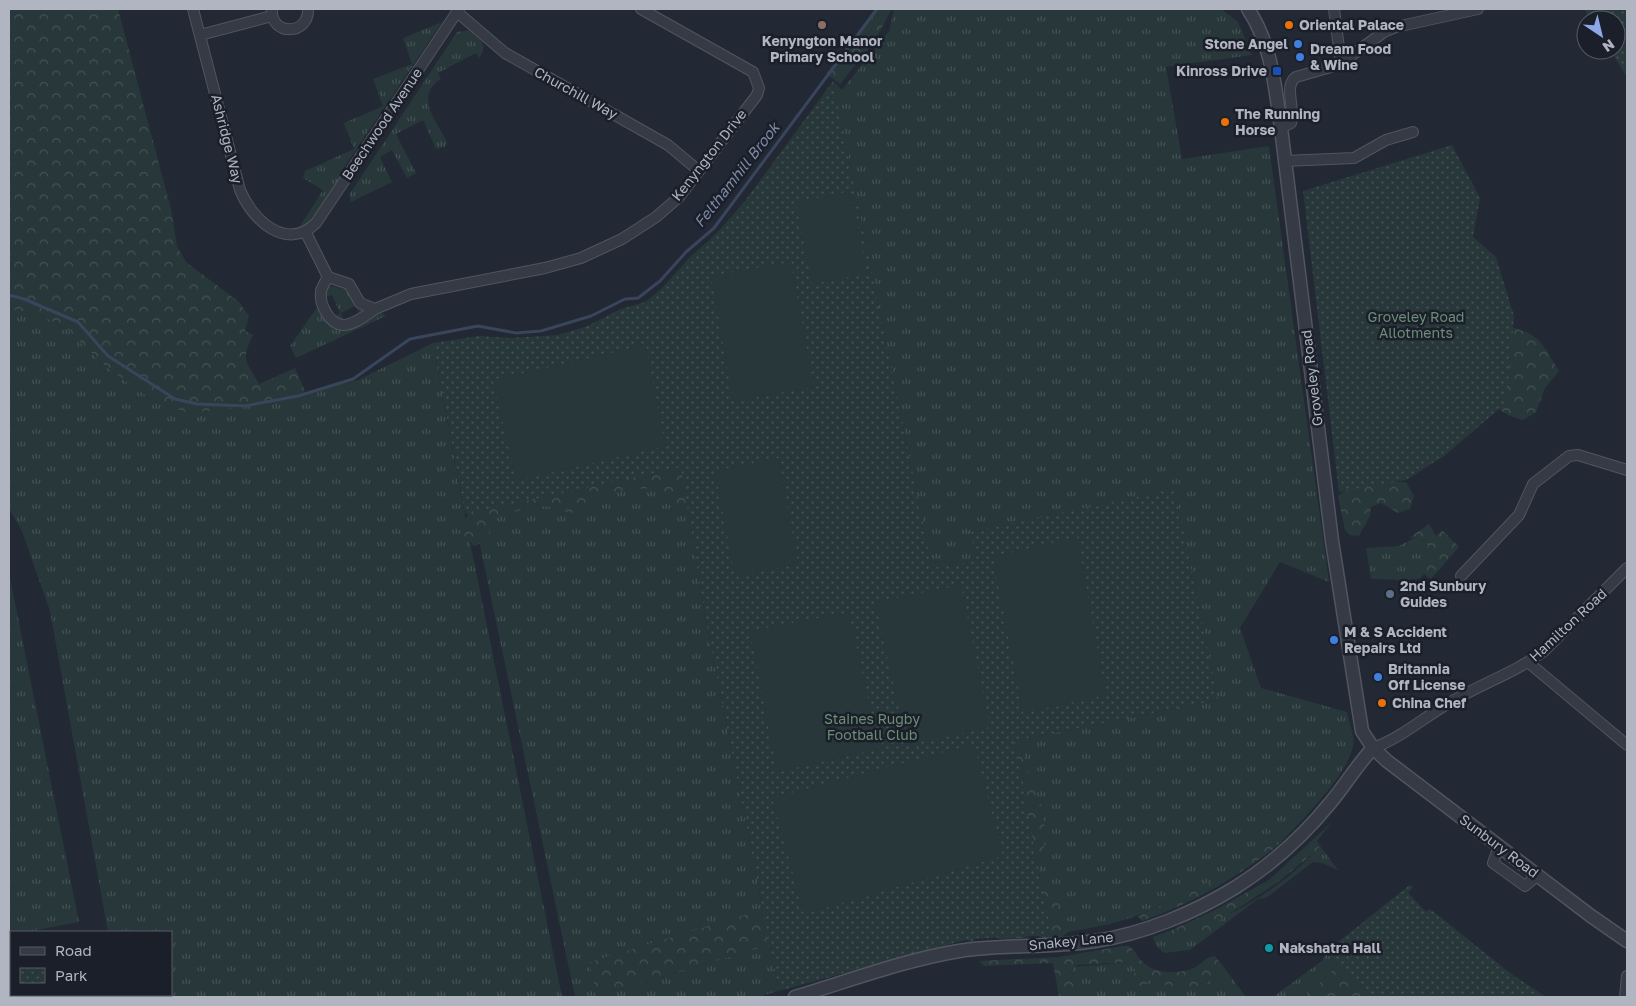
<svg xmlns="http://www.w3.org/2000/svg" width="1636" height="1006" viewBox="0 0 1636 1006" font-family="'Golos Text',sans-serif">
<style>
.grass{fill:url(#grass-tufts)}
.forest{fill:url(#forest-crowns)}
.park{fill:url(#park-dots)}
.pitch{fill:#283739}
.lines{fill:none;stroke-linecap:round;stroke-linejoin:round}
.stream{stroke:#39455b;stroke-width:3}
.minor-casing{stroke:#50555f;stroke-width:12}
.tertiary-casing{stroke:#50555f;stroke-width:15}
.minor{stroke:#353a45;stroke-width:10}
.tertiary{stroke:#353a45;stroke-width:12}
.education-dot{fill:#8d6e63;stroke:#1b1f29;stroke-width:2}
.food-dot{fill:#e8710a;stroke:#1b1f29;stroke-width:2}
.shop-dot{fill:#3f7fe0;stroke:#1b1f29;stroke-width:2}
.transit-dot{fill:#1a4fb4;stroke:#1b1f29;stroke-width:2}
.service-dot{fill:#5c6f8a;stroke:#1b1f29;stroke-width:2}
.culture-dot{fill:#0f9aa8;stroke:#1b1f29;stroke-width:2}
.labels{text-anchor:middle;stroke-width:5;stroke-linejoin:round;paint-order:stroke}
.poi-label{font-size:14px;font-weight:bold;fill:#b0b5c1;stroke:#1b1f29;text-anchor:start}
.street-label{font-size:14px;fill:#b0b5c1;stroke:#1b1f29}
.park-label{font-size:14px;fill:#6b8e76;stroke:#1b1f29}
.water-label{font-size:15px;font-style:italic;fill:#7c8aa6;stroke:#1b1f29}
</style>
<defs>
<pattern id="grass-tufts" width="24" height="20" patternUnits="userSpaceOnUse" patternTransform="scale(1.25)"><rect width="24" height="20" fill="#283739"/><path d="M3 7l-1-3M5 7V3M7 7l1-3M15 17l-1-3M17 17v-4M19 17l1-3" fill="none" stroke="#455254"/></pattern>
<pattern id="forest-crowns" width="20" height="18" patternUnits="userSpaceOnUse" patternTransform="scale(1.25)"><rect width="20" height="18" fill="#283739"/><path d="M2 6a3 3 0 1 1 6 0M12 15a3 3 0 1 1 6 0" fill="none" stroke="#455254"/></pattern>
<pattern id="park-dots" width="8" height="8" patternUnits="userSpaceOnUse" patternTransform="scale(1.25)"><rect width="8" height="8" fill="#283739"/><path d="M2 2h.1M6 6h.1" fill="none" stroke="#455254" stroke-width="1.8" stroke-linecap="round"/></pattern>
</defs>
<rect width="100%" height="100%" fill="#222834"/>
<g class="grass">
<path d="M894 9H1221L1238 22 1252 55 1166 67 1182 159 1269 146 1329 582 1280 562 1240 628 1261 688 1347 712C1349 722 1355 737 1353 746 1347 777 1298 824 1276 847L1273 843C1227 873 1182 900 1130 918 1105 927 1076 930 1051 935L1014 741 1218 700 1175 490 972 532 976 561 932 569 833 81 842 90 889 31Z"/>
<path d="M442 22 341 172 343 175 309 224 301 228 300 226 323 190 303 178 305 171 354 149 344 123 383 106 373 79 412 64 403 38Z"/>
<path d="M469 30C479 37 490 46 479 58L476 53 438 73 441 79C414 96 436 120 447 142L445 147 436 149 423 120 396 134 416 173 407 178 392 150 380 157 392 182 351 202 349 195 457 32Z"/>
<path d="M331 286 345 289 365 310 360 313 355 306 341 313 344 321 333 317 340 313 332 295 323 298 326 288Z"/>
<path d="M320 303 330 325 341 328 382 313 386 316 296 358 290 346Z"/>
<path d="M9 309 41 315 69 331 106 367 154 401 188 413 256 406 358 380 433 343 467 527 562 997H120V995H171V932H108L50 611 22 531 9 509Z"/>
<path d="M681 466 705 615 763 910 590 962 596 996 770 945 779 991 758 997H575L473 512Z"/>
<path d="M1416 537 1428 543 1425 572 1421 578 1408 580 1371 579 1366 548 1399 546Z"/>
<path d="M9 573 79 922 26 932H11L9 936Z"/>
<path d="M1320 846 1338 870 1322 863 1313 862 1266 898 1258 899 1190 950 1164 953 1156 946 1153 937 1174 929 1176 938C1227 919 1284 888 1320 846Z"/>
<path d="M1326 952 1338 965 1305 997H1273L1323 960Z"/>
<path d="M1128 962C1147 984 1176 992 1203 984 1213 982 1216 972 1226 970L1246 997H1078L1071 967Z"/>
</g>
<g class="forest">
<path d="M9 9H118L171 209 177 246 186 262 239 302 249 316 245 331 253 335C241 361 245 359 259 384L295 368 305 391 302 394 256 406 188 413 154 401 106 367 69 331 41 315 9 309Z"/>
<path d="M875 9H892L874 42 840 84 826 74Z"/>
<path d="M1501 325C1540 333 1540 340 1559 371L1545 388 1536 412 1523 420 1508 415 1494 406Z"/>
<path d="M683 466 789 942 770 945 596 996 590 962 767 908 690 513 671 506 655 488C644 488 595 493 589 498 586 502 584 508 581 512 562 514 566 511 551 507 533 504 513 513 497 518L484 542 474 546 460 531 470 509Z"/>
<path d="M1377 482H1406L1414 496 1410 509 1398 513 1381 503 1371 507 1370 516 1359 536 1350 535 1345 530 1338 496 1348 488Z"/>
<path d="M1429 524 1436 536 1442 530 1459 547 1431 579 1424 574 1428 543 1416 537 1409 538Z"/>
<path d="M1016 744C1028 758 1023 762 1029 775 1042 802 1048 824 1043 854L1035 857 1008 745Z"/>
<path d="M1332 822 1317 841 1320 846 1316 851 1277 883 1217 922 1219 928 1206 937 1199 929 1176 939 1174 929 1215 910 1269 880Z"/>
<path d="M1273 843 1276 847C1231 881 1196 901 1143 921L1137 916C1187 895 1228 873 1273 843Z"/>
<path d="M1033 874 1045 882 1046 889 1057 898 1059 906 1054 913 1055 918 1066 919 1073 925C1064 942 1049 941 1033 934L1023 938 999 939 990 932 981 933 970 943 965 937Z"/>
<path d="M1410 885 1413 887 1408 893 1426 912 1430 909 1511 974 1546 997 1371 994 1374 997H1305L1338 965 1326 952Z"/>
<path d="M1122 946H1129C1135 951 1138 958 1144 963 1155 974 1178 974 1192 969 1201 965 1206 956 1215 956L1226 970C1216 972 1215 979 1206 983 1190 991 1166 987 1150 980L1143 987 1131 980 1136 971 1128 962 1078 965 1071 968 1078 997H1059L1053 963 984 966 979 961 1059 957Z"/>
</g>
<g class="park">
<path d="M1584 9H1627V77L1610 50H1616V20H1591Z"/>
<path d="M833 81 932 568 976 561 971 532 1175 489 1218 700 1014 741 1051 935 969 939 779 991 705 615 681 467 465 514 433 343 479 336 512 338 557 335 585 327 621 309 645 302 663 287 690 257 716 234 745 201Z"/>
<path d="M1452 145 1480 198 1473 237 1496 257 1514 316 1506 403 1444 456 1406 480 1339 492 1303 191Z"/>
<path d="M1410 885 1413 887 1408 893 1426 912 1430 909 1511 974 1546 997H1374L1326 952Z"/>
</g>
<g class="pitch">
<path d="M851 191 867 274 812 284 796 202Z"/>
<path d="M791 262 814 387 733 401 711 276Z"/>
<path d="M646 345 665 446 516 481 493 380Z"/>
<path d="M779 458 798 564 735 577 715 471Z"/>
<path d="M1077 537 1106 695 1023 713 993 557Z"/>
<path d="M961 585 990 727 907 745 875 602Z"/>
<path d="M849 612 879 749 777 772 750 631Z"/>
<path d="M974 744 1003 856 804 914 772 798Z"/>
</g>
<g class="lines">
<path class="stream" d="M9 295 24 299 78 322 108 356 175 399 197 404 245 406 298 396 353 379 410 339 478 326 516 333 541 331 591 316 625 299 638 298 660 281 686 252 714 228 877 9"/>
<defs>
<g id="minor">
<path d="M193 9 240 190C252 220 287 252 316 223L459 9"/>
<path d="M272 9C270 36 309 36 308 9"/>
<path d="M1334 9 1341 64"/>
<path d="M457 12 505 53 668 145 699 171"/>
<path d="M200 35 272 16"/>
<path d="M1281 128 1291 123C1296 109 1283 86 1296 77L1338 65 1384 32 1396 27 1478 9"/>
<path d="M1284 161 1354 158 1386 140 1413 132"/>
<path d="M306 233 328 277 349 284 360 303 375 309 411 294 545 268 581 258 622 239 656 217 679 197 757 95 759 88 753 72 641 9"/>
<path d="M328 277C325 282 322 287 321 291 319 304 329 324 343 325 354 325 366 315 375 309"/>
<path d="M1461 576 1519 515 1533 484 1569 456 1578 455 1627 470"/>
<path d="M1529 663 1627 745"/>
<path d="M1373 748C1401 738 1423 718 1449 703 1480 684 1515 673 1544 651L1627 568"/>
<path d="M1499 846 1493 863 1525 886 1537 876"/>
<path d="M1625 997 1627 976"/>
</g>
<g id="tertiary">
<path d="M1248 9C1272 45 1275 87 1281 128L1332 541 1362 731 1373 748 1387 761 1591 916 1627 941"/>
<path d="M795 997C849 981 904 960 959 951 1004 944 1050 948 1095 941 1143 934 1194 913 1236 887 1271 865 1305 834 1331 802 1346 784 1357 765 1373 748"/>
</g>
</defs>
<use href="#minor" class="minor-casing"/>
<use href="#tertiary" class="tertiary-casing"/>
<use href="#minor" class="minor"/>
<use href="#tertiary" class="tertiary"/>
</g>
<circle class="education-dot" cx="822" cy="25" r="5"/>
<g class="food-dot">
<circle cx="1289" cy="25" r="5"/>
<circle cx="1225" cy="122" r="5"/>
<circle cx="1382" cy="703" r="5"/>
</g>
<g class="shop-dot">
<circle cx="1298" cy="44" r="5"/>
<circle cx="1300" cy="57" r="5"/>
<circle cx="1334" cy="640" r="5"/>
<circle cx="1378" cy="677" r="5"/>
</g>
<rect class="transit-dot" x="1272" y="66" width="10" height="10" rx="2.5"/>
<circle class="service-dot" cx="1390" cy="594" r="5"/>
<circle class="culture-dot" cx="1269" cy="948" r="5"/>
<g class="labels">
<g class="poi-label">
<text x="1299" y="30">Oriental Palace</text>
<text x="822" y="46" text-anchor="middle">Kenyngton Manor<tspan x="822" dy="16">Primary School</tspan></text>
<text x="1288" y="49" text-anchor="end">Stone Angel</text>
<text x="1310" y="54">Dream Food<tspan x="1310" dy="16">&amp; Wine</tspan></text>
<text x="1267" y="76" text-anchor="end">Kinross Drive</text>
<text x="1235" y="119">The Running<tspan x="1235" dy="16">Horse</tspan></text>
<text x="1400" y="591">2nd Sunbury<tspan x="1400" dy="16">Guides</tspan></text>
<text x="1344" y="637">M &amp; S Accident<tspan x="1344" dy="16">Repairs Ltd</tspan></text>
<text x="1388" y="674">Britannia<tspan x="1388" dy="16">Off License</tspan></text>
<text x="1392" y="708">China Chef</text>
<text x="1279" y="953">Nakshatra Hall</text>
</g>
<g class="street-label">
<text transform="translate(576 93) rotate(29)" y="5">Churchill Way</text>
<text transform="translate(382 124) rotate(-56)" y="5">Beechwood Avenue</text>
<text transform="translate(227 139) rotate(76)" y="5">Ashridge Way</text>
<text transform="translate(709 155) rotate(-52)" y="5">Kenyngton Drive</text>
<text transform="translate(1312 378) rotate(-97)" y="5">Groveley Road</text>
<text transform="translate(1568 625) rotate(-43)" y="5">Hamilton Road</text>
<text transform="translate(1499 846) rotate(37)" y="5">Sunbury Road</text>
<text transform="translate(1071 941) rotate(-6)" y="5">Snakey Lane</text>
</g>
<g class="park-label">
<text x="1416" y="322">Groveley Road<tspan x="1416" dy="16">Allotments</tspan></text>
<text x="872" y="724">Staines Rugby<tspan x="872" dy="16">Football Club</tspan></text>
</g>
<g class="water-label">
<text transform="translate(737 175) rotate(-52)" y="5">Felthamhill Brook</text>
</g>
</g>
<rect width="1636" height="1006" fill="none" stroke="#b0b5c1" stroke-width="20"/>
<rect x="10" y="931" width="162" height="65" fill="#1b1f29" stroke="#575b66"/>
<rect x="20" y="947" width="25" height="8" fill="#353a45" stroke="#575b66"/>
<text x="55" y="956" font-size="15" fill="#b0b5c1">Road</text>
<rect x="20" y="968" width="25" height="15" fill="url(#park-dots)" stroke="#575b66"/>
<text x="55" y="981" font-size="15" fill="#b0b5c1">Park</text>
<g transform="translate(1601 35) rotate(145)"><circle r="24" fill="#1b1f29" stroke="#575b66"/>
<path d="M0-4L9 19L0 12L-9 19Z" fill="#8da8e9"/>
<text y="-8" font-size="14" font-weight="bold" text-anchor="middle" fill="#b0b5c1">N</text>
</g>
</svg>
